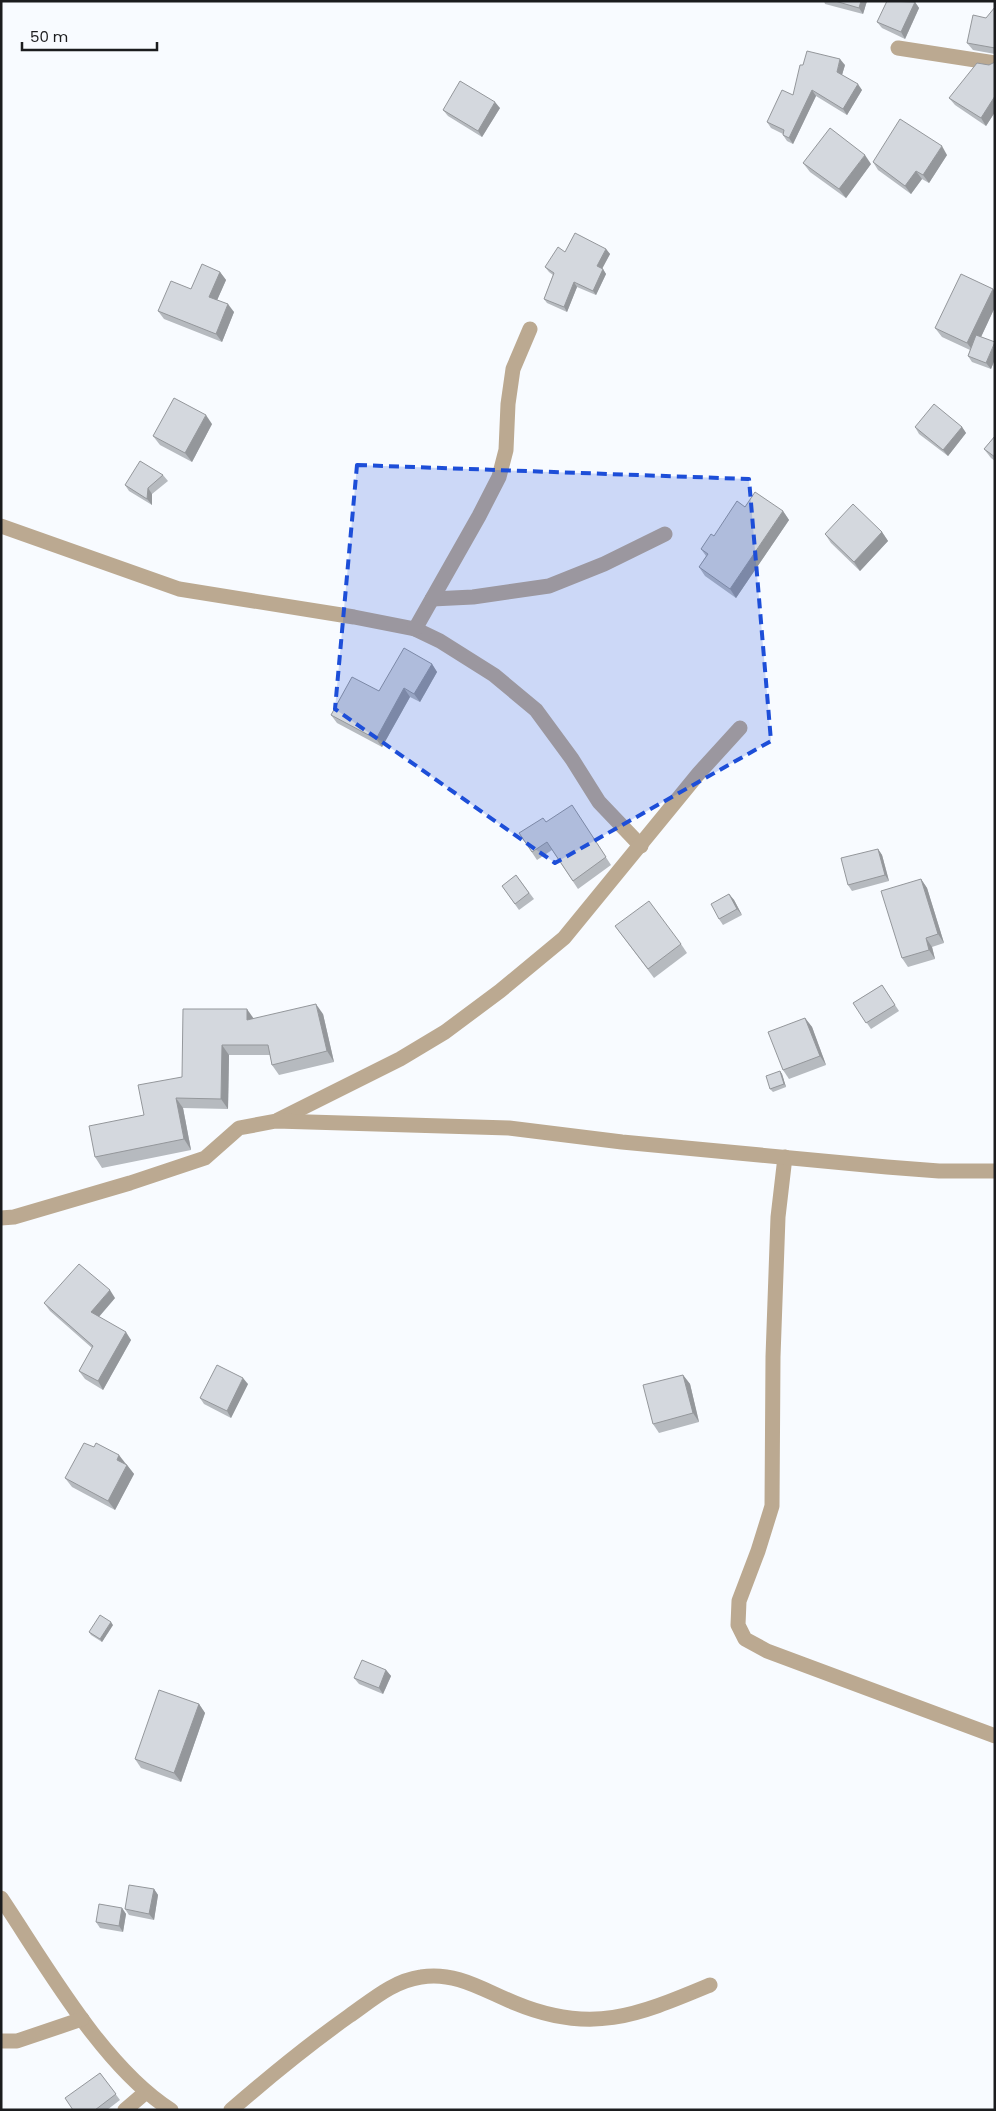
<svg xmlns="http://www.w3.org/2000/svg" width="996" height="2111" viewBox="0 0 996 2111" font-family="Poppins,sans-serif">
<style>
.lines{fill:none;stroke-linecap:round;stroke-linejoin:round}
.minor{stroke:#bba991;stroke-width:15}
.wall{fill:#b6babf}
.shaded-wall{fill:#94979b}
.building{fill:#d4d8de;stroke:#94979b}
.marked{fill:#1d4ed8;fill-opacity:0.2;stroke:#1d4ed8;stroke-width:4;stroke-dasharray:10 6;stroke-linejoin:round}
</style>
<rect width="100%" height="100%" fill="#f8fbff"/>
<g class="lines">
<g class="minor">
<path d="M898 48 995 63"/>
<path d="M1 526 179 589 354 617 415 629 440 641 494 675 536 710 572 759 599 802 641 846"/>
<path d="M432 599 473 597 549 586 604 564 665 534"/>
<path d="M415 629 479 516 499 477 506 450 508 404 513 369 530 329"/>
<path d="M278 1120 400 1059 445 1032 500 991 564 938 699 773 740 728"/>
<path d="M785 1157 778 1217 773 1357 772 1506 758 1551 739 1601 738 1625 745 1639 767 1651 995 1736"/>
<path d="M1 1218 14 1217 130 1183 205 1158 239 1128 276 1121 509 1128 622 1142 887 1167 939 1171H995"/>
<path d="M1 1898C46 1965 103 2067 171 2110"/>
<path d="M1 2041H17L82 2019"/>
<path d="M125 2110 146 2092"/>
<path d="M231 2110C269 2077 308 2045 349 2016 372 2000 393 1981 421 1977 456 1971 485 1991 515 2003 592 2035 638 2015 710 1985"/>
</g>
</g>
<g class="wall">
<path d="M824 1H867L863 14 825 4Z"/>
<path d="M915 2 919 8 905 39 882 28 877 22Z"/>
<path d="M995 7V54L973 50 967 43Z"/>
<path d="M995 62V112L986 126 955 105 949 98 989 65Z"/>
<path d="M845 65 842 75 862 90 847 115 816 96 793 144 787 141 783 135V134L771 128 767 122Z"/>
<path d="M500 108 482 137 448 116 443 110Z"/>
<path d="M947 155 929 183 922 179 911 194 878 170 873 162Z"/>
<path d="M803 163 871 164 846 198 810 172Z"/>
<path d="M606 249 610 254 602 268 606 274 596 295 577 287 567 312 547 303 544 299 553 275 549 272 545 267 565 252Z"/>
<path d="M220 272 226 280 217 300 234 312 222 342 164 319 158 311 191 289Z"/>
<path d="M993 289 995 292V307L981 337 995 343V359L991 369 972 362 968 356 970 350 942 337 935 328Z"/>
<path d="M212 424 192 462 160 445 153 436Z"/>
<path d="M915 427H962L966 433 948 456 919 434Z"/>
<path d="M995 436V461L991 458 984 449Z"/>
<path d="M163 475 168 481 152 494V505L129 491 125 485Z"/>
<path d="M745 507 783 511 789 520 736 598 705 576 699 567 706 556 701 549 714 536Z"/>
<path d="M882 532 888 541 860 571 831 543 825 534Z"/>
<path d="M432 664 437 672 420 702 410 697 382 747 337 723 331 715Z"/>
<path d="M577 813 611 865 578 889 552 850 537 860 519 833 546 822Z"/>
<path d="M878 849 882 855 889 881 852 891 848 885Z"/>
<path d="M516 875 534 899 519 910 502 886Z"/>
<path d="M921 879 927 888 944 943 932 947 935 959 908 967 902 958Z"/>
<path d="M729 894 734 900 742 915 723 925 719 919Z"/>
<path d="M615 926 681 944 687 953 654 978Z"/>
<path d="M882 985 899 1011 871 1029 853 1003Z"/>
<path d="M323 1014 334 1062 279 1075 272 1065 270 1055H229L228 1109 183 1108 191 1150 102 1168 95 1157 144 1115 182 1077 254 1019Z"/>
<path d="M805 1018 812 1027 826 1065 789 1079 783 1070Z"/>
<path d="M780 1071 782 1074 786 1087 773 1092 770 1089Z"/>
<path d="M115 1298 99 1317 131 1340 103 1390 85 1379 79 1371 92 1348 50 1311 44 1303Z"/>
<path d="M683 1375 690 1384 699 1422 659 1433 653 1424Z"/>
<path d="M248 1384 231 1418 204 1404 200 1398Z"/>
<path d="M125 1464 127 1465 134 1474 115 1510 72 1487 65 1478Z"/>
<path d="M113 1625 102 1642 91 1635 89 1632Z"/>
<path d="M386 1670 391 1676 383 1694 359 1684 354 1678Z"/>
<path d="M199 1704 205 1713 181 1782 141 1768 135 1759Z"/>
<path d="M154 1889 158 1895 154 1920 129 1915 125 1909Z"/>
<path d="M122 1908 126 1914 123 1932 100 1928 96 1922Z"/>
<path d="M100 2073 120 2100 107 2110H73Z"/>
</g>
<g class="shaded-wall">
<path d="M861 1H867L863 14 859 8Z"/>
<path d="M915 2 919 8 905 39 901 32Z"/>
<path d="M840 59 845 65 841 78 837 72Z"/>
<path d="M858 84 862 90 847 115 843 109Z"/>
<path d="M812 90 816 96 793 144 789 138Z"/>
<path d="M995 96V112L986 126 981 118Z"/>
<path d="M495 102 500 108 482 137 478 131Z"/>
<path d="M942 146 947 155 929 183 923 175Z"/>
<path d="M865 155 871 164 846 198 839 189Z"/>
<path d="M916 171 922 179 911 194 905 186Z"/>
<path d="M606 249 610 254 601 271 597 266Z"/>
<path d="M603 269 606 274 596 295 593 291Z"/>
<path d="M220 272 226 280 215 305 209 297Z"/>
<path d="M574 282 577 287 567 312 564 307Z"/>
<path d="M993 289 995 292V307L974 352 967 343Z"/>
<path d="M228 304 234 312 222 342 216 334Z"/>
<path d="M995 343V359L991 369 986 363Z"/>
<path d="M206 415 212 424 192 462 185 453Z"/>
<path d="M962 427 966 433 948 456 943 450Z"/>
<path d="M148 488 152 494V505L147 499Z"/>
<path d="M783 511 789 520 736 598 730 589Z"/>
<path d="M882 532 888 541 860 571 854 562Z"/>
<path d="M432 664 437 672 420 702 414 694Z"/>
<path d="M404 688 410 697 382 747 376 739Z"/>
<path d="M878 849 882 855 889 881 885 875Z"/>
<path d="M921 879 927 888 944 943 938 934Z"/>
<path d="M729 894 734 900 742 915 737 909Z"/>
<path d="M926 938 932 947 935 959 929 950Z"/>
<path d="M316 1004 323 1014 334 1062 327 1051Z"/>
<path d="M247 1009 254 1019 247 1020Z"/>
<path d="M805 1018 812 1027 826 1065 820 1056Z"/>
<path d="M222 1045 229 1055 228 1109 221 1099Z"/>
<path d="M780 1071 782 1074 786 1087 784 1084Z"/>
<path d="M176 1098 183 1108 191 1150 184 1139Z"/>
<path d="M110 1290 115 1298 96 1320 91 1312Z"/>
<path d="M126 1332 131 1340 103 1390 98 1381Z"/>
<path d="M683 1375 690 1384 699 1422 693 1413Z"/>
<path d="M243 1378 248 1384 231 1418 227 1411Z"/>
<path d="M119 1455 126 1464 123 1469 117 1460Z"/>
<path d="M127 1465 134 1474 115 1510 108 1501Z"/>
<path d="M111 1622 113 1625 102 1642 100 1639Z"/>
<path d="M386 1670 391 1676 383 1694 379 1688Z"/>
<path d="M199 1704 205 1713 181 1782 174 1773Z"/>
<path d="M154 1889 158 1895 154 1920 149 1914Z"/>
<path d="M122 1908 126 1914 123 1932 119 1926Z"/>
</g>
<g class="building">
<path d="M835 1H861L859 8Z"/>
<path d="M887 1 915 2 901 32 877 22Z"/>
<path d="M995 7V48L967 43 973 15 986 18Z"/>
<path d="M807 51 840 59 837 72 858 84 843 109 812 90 789 138 783 135 784 130 767 122 782 90 793 95 800 65H803Z"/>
<path d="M995 62V96L981 118 949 98 977 63 989 65Z"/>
<path d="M460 81 495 102 478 131 443 110Z"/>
<path d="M900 119 942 146 923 175 916 171 905 186 873 162Z"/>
<path d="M830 128 865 155 839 189 803 163Z"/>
<path d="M575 233 606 249 597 266 603 269 593 291 574 282 564 307 544 299 554 273 545 267 558 247 565 252Z"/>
<path d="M202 264 220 272 209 297 228 304 216 334 158 311 171 281 191 289Z"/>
<path d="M961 274 993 289 967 343 935 328Z"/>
<path d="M976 335 995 342 986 363 968 356Z"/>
<path d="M174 398 206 415 185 453 153 436Z"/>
<path d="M934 404 962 427 943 450 915 427Z"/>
<path d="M995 436V457L984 449Z"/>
<path d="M140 461 163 475 148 488 147 499 125 485Z"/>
<path d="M755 492 783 511 730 589 699 567 708 554 701 549 711 534 714 536 737 501 745 507Z"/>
<path d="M853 504 882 532 854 562 825 534Z"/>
<path d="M404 648 432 664 414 694 404 688 376 739 331 715 352 677 379 691Z"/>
<path d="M572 805 606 857 573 881 547 842 532 852 519 833 543 818 546 822Z"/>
<path d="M878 849 885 875 848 885 841 858Z"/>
<path d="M516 875 529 893 515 904 502 886Z"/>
<path d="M921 879 938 934 926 938 929 950 902 958 881 891Z"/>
<path d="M729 894 737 909 719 919 711 904Z"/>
<path d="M649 901 681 944 648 969 615 926Z"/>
<path d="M882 985 895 1005 866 1023 853 1003Z"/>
<path d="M316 1004 327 1051 272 1065 268 1045H222L221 1099 176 1098 184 1139 95 1157 89 1126 144 1115 138 1085 182 1077 183 1009H247V1020Z"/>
<path d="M805 1018 820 1056 783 1070 768 1032Z"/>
<path d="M780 1071 784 1084 770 1089 766 1076Z"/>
<path d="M79 1264 110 1290 91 1312 126 1332 98 1381 79 1371 93 1346 44 1303Z"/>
<path d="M217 1365 243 1378 227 1411 200 1398Z"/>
<path d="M683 1375 693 1413 653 1424 643 1385Z"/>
<path d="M84 1443 94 1447 96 1443 119 1455 117 1460 127 1465 108 1501 65 1478Z"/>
<path d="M100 1615 111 1622 100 1639 89 1632Z"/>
<path d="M362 1660 386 1670 379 1688 354 1678Z"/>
<path d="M159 1690 199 1704 174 1773 135 1759Z"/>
<path d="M129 1885 154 1889 149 1914 125 1909Z"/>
<path d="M99 1904 122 1908 119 1926 96 1922Z"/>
<path d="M100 2073 116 2094 95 2110H73L65 2098Z"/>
</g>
<path class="marked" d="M357 465 749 479 771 741 555 863 335 709Z"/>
<rect width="996" height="2111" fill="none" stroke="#1b1c1e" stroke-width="5"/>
<path d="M22 42v8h135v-8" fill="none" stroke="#1b1c1e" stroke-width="2.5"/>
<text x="30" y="42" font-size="15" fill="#1b1c1e" stroke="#f8fbff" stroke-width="4" paint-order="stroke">50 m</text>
</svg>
